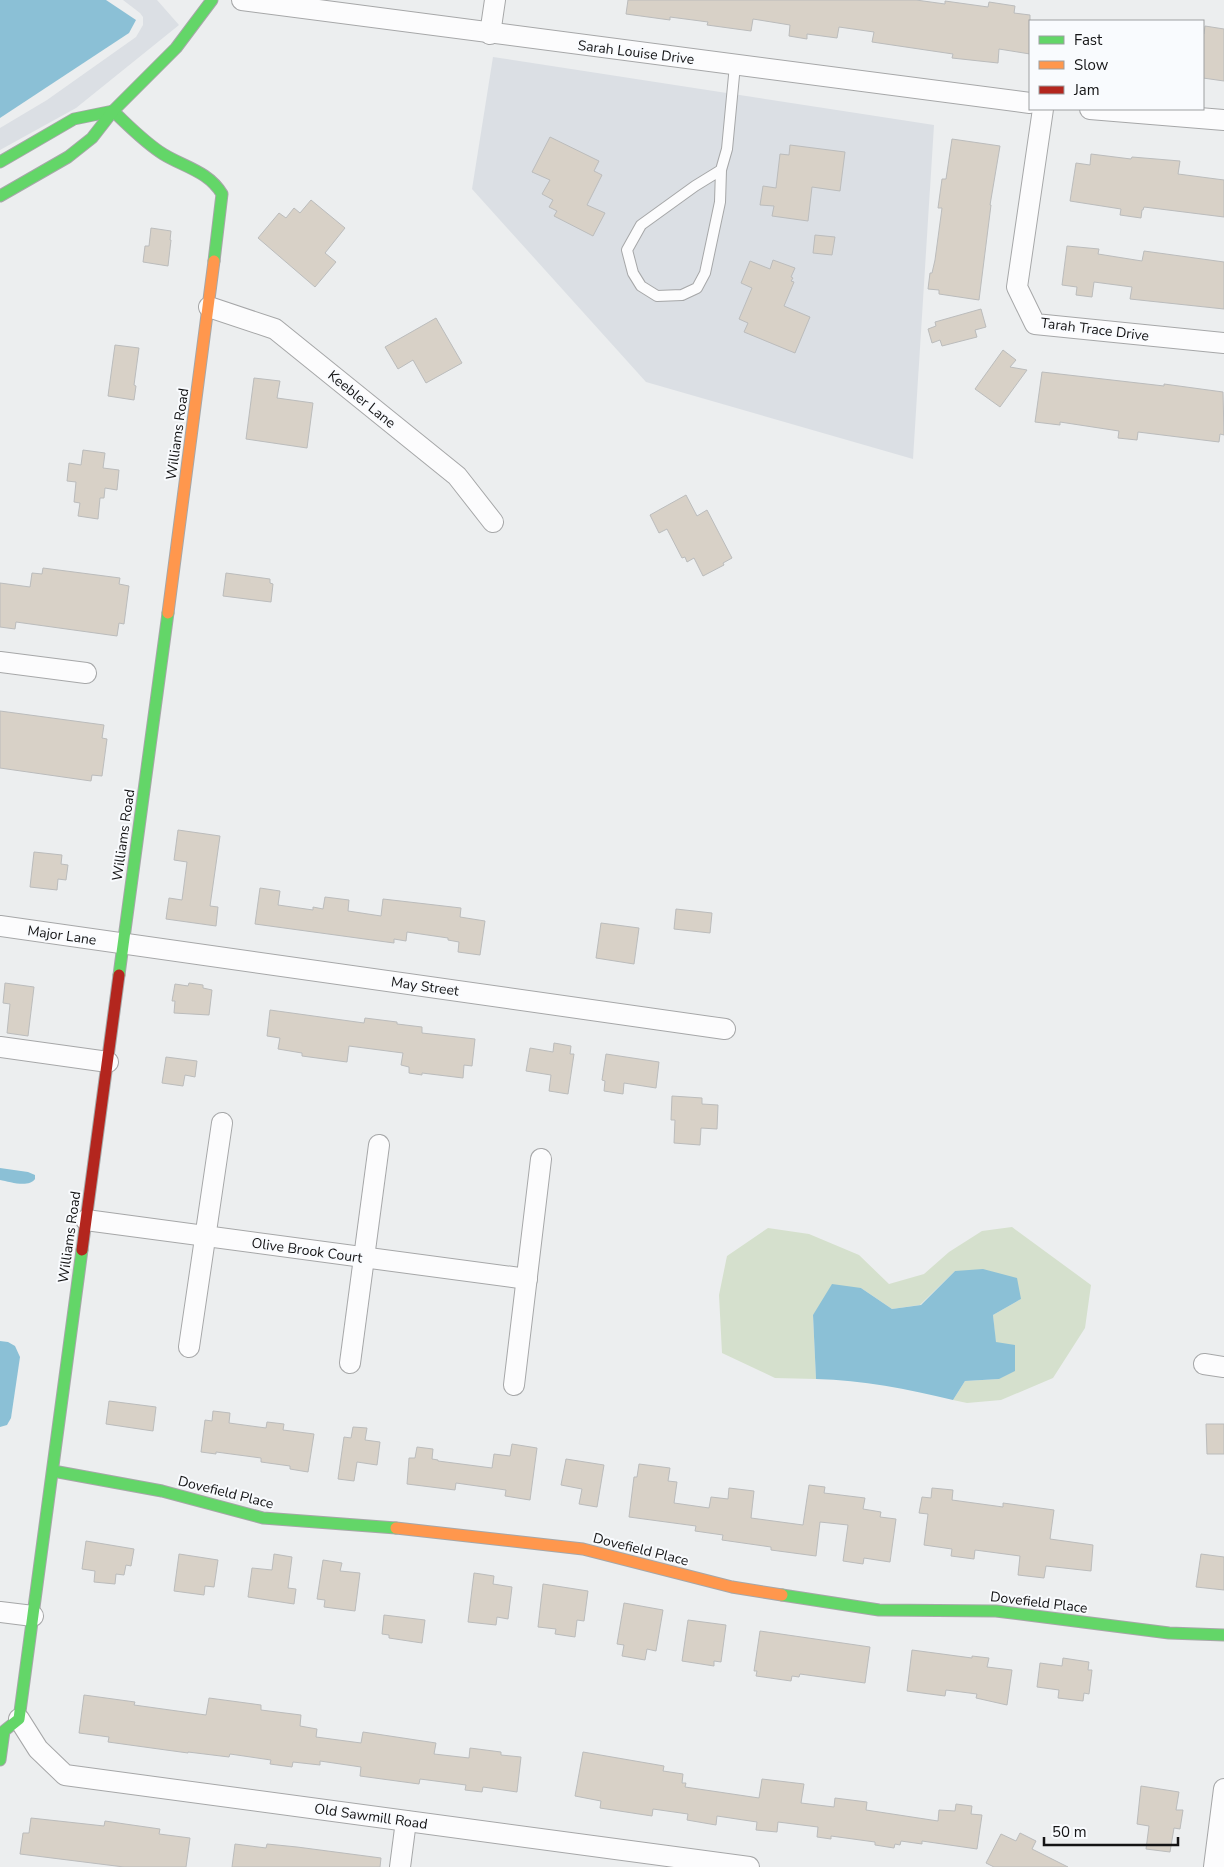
<svg xmlns="http://www.w3.org/2000/svg" width="1224" height="1867" viewBox="0 0 1224 1867" font-family="'Nunito Sans',sans-serif">
<style>
.built{fill:#dbdfe4}
.green{fill:#d5e0cd}
.water{fill:#8bc0d6}
.building{fill:#d8d1c7;stroke:#bbbcbc}
.lines{fill:none;stroke-linecap:round;stroke-linejoin:round}
.lane-casing{stroke:#a6a7a8;stroke-width:12}
.street-casing{stroke:#a6a7a8;stroke-width:22}
.fast-casing{stroke:#a6a7a8;stroke-width:13}
.slow-casing{stroke:#a6a7a8;stroke-width:13}
.jam-casing{stroke:#a6a7a8;stroke-width:13}
.lane{stroke:#fcfcfd;stroke-width:10}
.street{stroke:#fcfcfd;stroke-width:20}
.fast{stroke:#63d668;stroke-width:11}
.slow{stroke:#ff974d;stroke-width:11}
.jam{stroke:#b3261e;stroke-width:11}
.labels{text-anchor:middle;stroke-width:4;stroke-linejoin:round;paint-order:stroke}
.street-label{font-size:14px;fill:#141415;stroke:#f9fbfe}
</style>
<rect width="100%" height="100%" fill="#eceeef"/>
<g class="built">
<path d="M123 0H157L179 25 76 108 0 150V128L47 100 136 37 143 25V17L140 13Z"/>
<path d="M493 57 934 125 913 459 646 382 472 189Z"/>
</g>
<path class="green" d="M1012 1227 1091 1285 1085 1328 1053 1378 1001 1400 967 1403 953 1400 965 1381 999 1379 993 1315 1021 1299 955 1271 920 1305 892 1309 861 1288 813 1315 816 1379 775 1378 722 1353 719 1295 727 1256 768 1228 809 1234 859 1255 889 1284 924 1274 949 1252 982 1231Z"/>
<g class="water">
<path d="M0 0H106L136 20 129 33 0 118Z"/>
<path d="M0 1168 28 1172 35 1175V1179C29 1188 10 1182 0 1180Z"/>
<path d="M983 1269 1017 1278 1021 1299 993 1315 996 1342 1015 1345V1371L999 1379 965 1381 953 1400C907 1389 863 1380 816 1379L813 1315 832 1284 861 1288 892 1309 921 1305 955 1271Z"/>
<path d="M0 1341 8 1342 15 1346 20 1357 11 1418 7 1425 0 1427Z"/>
</g>
<g class="building">
<path d="M628 0H916L945 4V1L988 7 989 2 1015 6 1014 13 1030 15V54L999 49 998 63 952 58 953 54 872 42 874 32 839 27 837 38 807 34V39L789 36 790 25 753 19 751 31 707 25 708 22 693 20 670 17V20L626 14Z"/>
<path d="M1205 26 1224 29V81L1203 78V34H1204Z"/>
<path d="M550 137 599 161 594 171 602 175 587 205 605 213 593 236 554 216 557 211 549 207 553 200 542 194 550 180 532 172Z"/>
<path d="M952 139 1000 146 990 205H991L979 300 939 294V290L928 289 930 273H932L935 260 942 208H938L942 179H946Z"/>
<path d="M790 145 845 152 840 191 812 187 808 221 772 216 774 206 760 205 763 186 776 188 780 154 789 155Z"/>
<path d="M1091 154 1131 159 1132 157 1180 161 1178 174 1224 180V217L1144 207 1143 210H1142L1141 218 1120 215 1121 209 1070 201 1076 163 1090 165Z"/>
<path d="M311 200 345 228 325 253 336 262 315 287 258 238 279 213 286 218 294 208 300 213Z"/>
<path d="M151 228 171 231 170 240H171L168 266 143 262 145 246H149Z"/>
<path d="M815 235 835 237 832 255 813 253Z"/>
<path d="M1067 246 1099 249 1098 254 1142 261 1144 251 1224 262V309L1130 299 1132 287 1094 282 1092 297 1076 295 1077 287 1062 285Z"/>
<path d="M773 260 795 268 791 277 793 278 791 281 794 282 784 306 810 317 795 353 744 332 748 323 739 319 752 288 741 283 750 261 770 269Z"/>
<path d="M981 309 986 327 975 330 977 337 942 346 940 340 932 343 928 329 936 326 935 322Z"/>
<path d="M436 318 462 363 426 383 413 360 398 369 385 347Z"/>
<path d="M115 345 139 348 134 385 136 386 134 400 108 396Z"/>
<path d="M1003 350 1016 360 1010 367 1027 370 1000 407 975 389Z"/>
<path d="M1042 372 1164 386V384L1223 392 1224 435 1220 434 1219 442 1138 432 1137 440 1118 438 1119 431 1060 422V425L1035 422Z"/>
<path d="M254 378 280 381 277 398 313 403 307 448 246 439Z"/>
<path d="M83 450 105 453 103 468 119 470 117 490 105 488 104 498H100L98 519 78 516 80 503 74 502 76 482 67 481 69 463 81 465Z"/>
<path d="M686 495 697 516 707 510 732 558 723 563 724 565 703 576 694 558 687 562 685 557 682 558 667 529 659 533 650 515Z"/>
<path d="M43 568 120 578 119 584 129 586 124 624 119 623 117 636 16 622 15 629 0 627V583L30 587 32 573 42 574Z"/>
<path d="M226 573 270 579V583L273 584 271 602 223 596Z"/>
<path d="M0 711 104 725 102 738 107 739 102 776 92 775 91 781 0 768Z"/>
<path d="M178 830 220 836 210 906 218 907 216 926 166 919 169 898 182 900 187 862 174 860Z"/>
<path d="M34 852 62 855 61 864 68 865 66 880 58 879 57 890 30 887Z"/>
<path d="M260 888 280 891 278 905 313 910V907L323 909 325 897 349 900 348 911 381 916 383 899 461 908 460 917 485 921 480 955 458 952 459 942 448 940V938L407 932 406 941 394 939V943L255 924Z"/>
<path d="M676 909 712 913 710 933 674 929Z"/>
<path d="M601 923 639 928 634 964 596 958Z"/>
<path d="M5 983 34 987 28 1036 7 1033 10 1004 3 1003Z"/>
<path d="M189 983 203 985V988L212 990 209 1015 174 1013 175 1001H172L175 984 188 986Z"/>
<path d="M270 1010 364 1023 365 1018 397 1022V1024L422 1027V1033L475 1039 472 1066 464 1065 463 1078 422 1073V1075L409 1073V1067L401 1065 403 1053 349 1046 347 1062 302 1056V1053L278 1049 280 1038 267 1036Z"/>
<path d="M554 1043 571 1046 570 1054H574L568 1094 549 1091 551 1075 526 1071 530 1048 553 1052Z"/>
<path d="M606 1054 659 1062 656 1088 624 1083 623 1094 604 1091 605 1081 602 1080Z"/>
<path d="M166 1057 197 1061 195 1077 185 1075 183 1086 162 1083Z"/>
<path d="M672 1096 702 1098V1104L718 1105 717 1129 701 1128 700 1145 674 1143 675 1120H671Z"/>
<path d="M109 1401 156 1407 153 1431 106 1424Z"/>
<path d="M213 1411 230 1413 229 1423 266 1428 267 1422 284 1424 283 1430 314 1434 308 1472 290 1469V1466L261 1462V1458L216 1452V1454L201 1452 205 1420 212 1421Z"/>
<path d="M1206 1424H1224V1454H1207Z"/>
<path d="M353 1427 367 1428 365 1440 380 1442 377 1465 357 1462 354 1481 338 1479 344 1437 351 1438Z"/>
<path d="M512 1444 537 1448 530 1500 505 1496 506 1490 456 1483 455 1490 407 1484 409 1458H415L417 1447 433 1449 432 1459 438 1460V1461L492 1468 494 1454 510 1456Z"/>
<path d="M566 1459 604 1465 597 1507 579 1504 582 1489 561 1485Z"/>
<path d="M639 1464 670 1468 668 1481 677 1482 674 1503 709 1508 711 1497 728 1499 729 1488 754 1491 751 1518 803 1525 809 1485 825 1487 824 1493 865 1498 863 1509 881 1512 880 1517 896 1519 890 1562 864 1558 863 1564 843 1561 848 1525 820 1522 816 1556 771 1550V1547L722 1540 723 1535 695 1531 696 1526 629 1517 634 1477H637Z"/>
<path d="M932 1488 953 1490 952 1500 1003 1507V1503L1054 1510 1050 1539 1093 1545 1091 1571 1046 1566 1044 1578 1018 1575 1020 1556 975 1550 974 1559 951 1556 952 1549 924 1545 928 1514 919 1513 922 1497 931 1498Z"/>
<path d="M86 1541 134 1549 131 1566 126 1565 124 1575 116 1574 115 1584 94 1582 95 1571 82 1569Z"/>
<path d="M179 1554 218 1560 214 1587 205 1586 204 1595 174 1591Z"/>
<path d="M274 1554 292 1557 288 1588 296 1589 294 1604 248 1597 252 1568 272 1570Z"/>
<path d="M1201 1554 1224 1557V1590L1196 1587Z"/>
<path d="M323 1560 342 1563 340 1571 360 1573 355 1611 324 1607 325 1600 317 1599Z"/>
<path d="M474 1573 494 1576 493 1584 512 1587 508 1619 497 1617 496 1625 468 1622Z"/>
<path d="M543 1584 588 1591 584 1621 577 1620 575 1637 555 1634 556 1629 538 1627Z"/>
<path d="M624 1603 663 1610 656 1651 647 1649 645 1660 622 1656 624 1645 617 1644Z"/>
<path d="M384 1615 425 1620 422 1643 389 1638V1635L382 1634Z"/>
<path d="M688 1620 726 1625 721 1662 714 1661V1666L682 1661Z"/>
<path d="M760 1631 870 1647 865 1683 800 1674 799 1677 792 1676 791 1681 756 1676 757 1671H754Z"/>
<path d="M912 1650 972 1658V1656L989 1658 987 1667 1012 1670 1007 1705 976 1698 977 1694 946 1690 945 1696 907 1691Z"/>
<path d="M1063 1658 1089 1662 1088 1670H1092L1089 1694 1084 1693 1083 1701 1058 1698 1059 1690 1037 1687 1040 1663 1062 1666Z"/>
<path d="M84 1695 135 1702 134 1705 206 1715 209 1698 261 1705V1710L301 1715 300 1726 317 1729 316 1737 361 1743 363 1732 436 1743 434 1754 469 1758 470 1748 501 1752V1755L521 1757 517 1792 483 1787 482 1792 465 1790 466 1785 420 1779 419 1784 360 1776 361 1767 320 1761V1765L293 1762 292 1767 270 1764 271 1760 230 1754 229 1757 188 1752V1753L108 1742 109 1737 79 1733Z"/>
<path d="M583 1752 664 1766 663 1771 683 1774 682 1783H686L685 1787 759 1798 762 1779 804 1784 801 1803 834 1807 835 1798 867 1802 866 1810 938 1821 939 1810 955 1811 956 1804 972 1806 971 1814 982 1815 977 1849 922 1841V1844L901 1841 900 1845 895 1844 894 1848 875 1845V1842L831 1836V1839L817 1837 818 1827 778 1822 777 1832 756 1830 757 1822 717 1816 716 1825 687 1820 688 1814 653 1809 652 1816 600 1808 601 1801 575 1796Z"/>
<path d="M1141 1786 1179 1792 1176 1810H1183L1180 1829 1174 1828 1170 1852 1146 1849 1149 1826 1137 1824Z"/>
<path d="M31 1818 104 1826 105 1821 125 1824 160 1829 159 1834 190 1838 186 1867H124L20 1854 23 1833H29Z"/>
<path d="M1020 1833 1036 1841 1032 1849 1068 1867H994L986 1863 1001 1834 1016 1841Z"/>
<path d="M235 1844 266 1848 267 1844 297 1847 381 1858 380 1867H232Z"/>
</g>
<g class="lines">
<defs>
<path id="lane" d="M721 170 720 202 705 273 697 288 682 295 657 296 641 286 633 273 627 250 641 225 695 186 721 170 727 149 735 65"/>
<g id="street">
<path d="M242 0 1030 103"/>
<path d="M490 34 495 0"/>
<path d="M1043 109 1017 287 1035 324 1224 343"/>
<path d="M1090 109 1224 120"/>
<path d="M209 307 275 329 457 476 493 522"/>
<path d="M0 662 86 673"/>
<path d="M0 926 725 1029"/>
<path d="M0 1047 108 1062"/>
<path d="M86 1220 527 1279"/>
<path d="M189 1347 222 1123"/>
<path d="M350 1363 379 1145"/>
<path d="M1204 1364 1224 1367"/>
<path d="M514 1385 541 1159"/>
<path d="M0 1612 33 1616"/>
<path d="M19 1719 38 1749 65 1775 749 1867"/>
<path d="M400 1867 406 1821"/>
<path d="M1214 1867 1224 1789"/>
</g>
<g id="fast">
<path d="M113 111C129 126 144 142 163 154 184 167 208 171 222 194L214 261"/>
<path d="M0 162 74 119 113 111"/>
<path d="M0 196 68 157 92 138 113 111 176 48 212 0"/>
<path d="M119 975 168 613"/>
<path d="M53 1471 162 1491 263 1518 396 1528"/>
<path d="M782 1595 879 1610 996 1611 1169 1633 1224 1635"/>
<path d="M0 1760 4 1731 19 1719 82 1250"/>
</g>
<g id="slow">
<path d="M168 613 214 261"/>
<path d="M396 1528 583 1549 732 1587 782 1595"/>
</g>
<path id="jam" d="M82 1250 119 975"/>
</defs>
<use href="#lane" class="lane-casing"/>
<use href="#street" class="street-casing"/>
<use href="#fast" class="fast-casing"/>
<use href="#slow" class="slow-casing"/>
<use href="#jam" class="jam-casing"/>
<use href="#lane" class="lane"/>
<use href="#street" class="street"/>
<use href="#fast" class="fast"/>
<use href="#slow" class="slow"/>
<use href="#jam" class="jam"/>
</g>
<g class="labels">
<g class="street-label">
<text transform="translate(636 52) rotate(7)" y="5">Sarah Louise Drive</text>
<text transform="translate(1095 329) rotate(7)" y="5">Tarah Trace Drive</text>
<text transform="translate(362 399) rotate(39)" y="5">Keebler Lane</text>
<text transform="translate(177 434) rotate(-82)" y="5">Williams Road</text>
<text transform="translate(123 835) rotate(-82)" y="5">Williams Road</text>
<text transform="translate(62 935) rotate(8)" y="5">Major Lane</text>
<text transform="translate(425 986) rotate(8)" y="5">May Street</text>
<text transform="translate(69 1237) rotate(-82)" y="5">Williams Road</text>
<text transform="translate(307 1250) rotate(8)" y="5">Olive Brook Court</text>
<text transform="translate(226 1492) rotate(14)" y="5">Dovefield Place</text>
<text transform="translate(641 1549) rotate(14)" y="5">Dovefield Place</text>
<text transform="translate(1039 1602) rotate(7)" y="5">Dovefield Place</text>
<text transform="translate(371 1816) rotate(8)" y="5">Old Sawmill Road</text>
</g>
</g>
<rect x="1029" y="20" width="175" height="90" fill="#f9fbfe" stroke="#9d9fa1"/>
<rect x="1039" y="36" width="25" height="8" fill="#63d668" stroke="#9d9fa1"/>
<text x="1074" y="45" font-size="15" fill="#141415">Fast</text>
<rect x="1039" y="61" width="25" height="8" fill="#ff974d" stroke="#9d9fa1"/>
<text x="1074" y="70" font-size="15" fill="#141415">Slow</text>
<rect x="1039" y="86" width="25" height="8" fill="#b3261e" stroke="#9d9fa1"/>
<text x="1074" y="95" font-size="15" fill="#141415">Jam</text>
<path d="M1044 1837v8h134v-8" fill="none" stroke="#141415" stroke-width="2.5"/>
<text x="1052" y="1837" font-size="15" fill="#141415" stroke="#f9fbfe" stroke-width="4" paint-order="stroke">50 m</text>
</svg>
